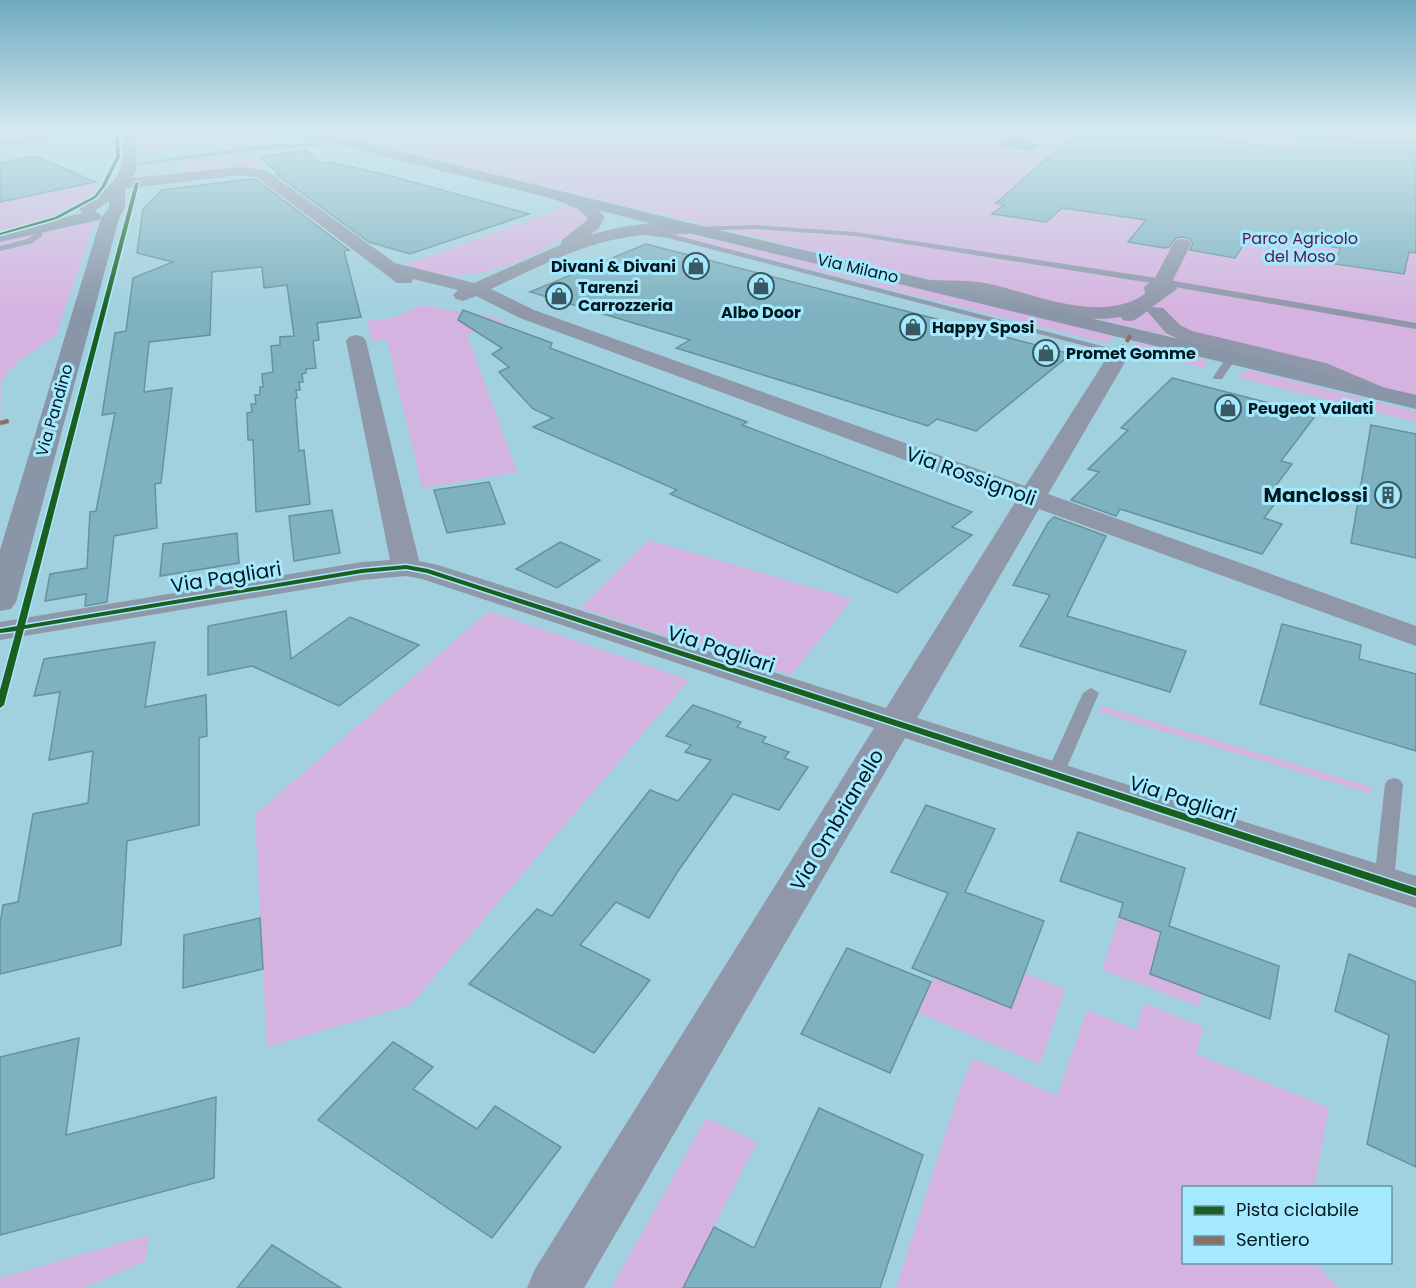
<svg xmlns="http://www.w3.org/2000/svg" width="1416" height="1288" viewBox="0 0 1416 1288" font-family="Poppins,sans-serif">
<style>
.green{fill:#d5b3e0}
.water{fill:#569c84}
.building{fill:#7eb2c0;stroke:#68919b;stroke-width:1.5}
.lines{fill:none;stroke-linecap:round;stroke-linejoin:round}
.lane{fill:#8f97a8;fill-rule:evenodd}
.street{fill:#8f97a8;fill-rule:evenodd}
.secondary{fill:#8896a8;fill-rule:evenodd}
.quiet-far1{stroke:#8d6e63;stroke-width:4;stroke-dasharray:8 4;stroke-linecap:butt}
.quiet{stroke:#8d6e63;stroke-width:4.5;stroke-dasharray:9 4.5;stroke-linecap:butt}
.cycleway-casing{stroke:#a5e9fe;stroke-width:3}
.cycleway{fill:#1b5e20;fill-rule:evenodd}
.labels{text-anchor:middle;stroke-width:6;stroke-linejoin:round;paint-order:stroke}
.far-park-label{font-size:16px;fill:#5b164a;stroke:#a5e9fe}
.far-poi-label{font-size:16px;font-weight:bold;fill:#001920;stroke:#a5e9fe;text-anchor:start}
.far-street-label{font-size:16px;fill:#001920;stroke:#a5e9fe}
.street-label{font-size:20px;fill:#001920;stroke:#a5e9fe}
.poi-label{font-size:20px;font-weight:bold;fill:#001920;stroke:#a5e9fe;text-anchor:end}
</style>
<rect width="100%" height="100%" fill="#a1d0de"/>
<g class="green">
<path d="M145 131H281L286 133 148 152 144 150Z"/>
<path d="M322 131H1416V398L1362 381 927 279Z"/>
<path d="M234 154 238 158 227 160 223 157 218 158 223 162 254 158 263 168 191 175 184 167 210 164 208 160 214 158 201 160 204 163 183 166 180 162Z"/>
<path d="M100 181C90 210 28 226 0 233V202Z"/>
<path d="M567 206 580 210 587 220C575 233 561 240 545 248 496 276 454 282 399 267Z"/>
<path d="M95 220 56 335 16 363 1 381 0 423V240Z"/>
<path d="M665 230 749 247 1114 336 1106 343 670 234Z"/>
<path d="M422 305 507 320 467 335 517 472 422 488 387 340 372 341 367 321 392 318Z"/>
<path d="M1139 342 1208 361 1204 368 1128 349Z"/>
<path d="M1249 370 1416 412V422L1237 377 1242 372Z"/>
<path d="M648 540 852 599 791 675 580 608Z"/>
<path d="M489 611 689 680 410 1005 267 1047 255 815Z"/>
<path d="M1102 706 1372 787V794L1099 712Z"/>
<path d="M1119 917 1161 932 1150 974 1202 994 1199 1006 1102 970Z"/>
<path d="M1024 973 1065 989 1040 1064 918 1013 934 977 1010 1008Z"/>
<path d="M1144 1003 1203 1027 1196 1054 1329 1108 1314 1187 1184 1188V1262L1315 1263 1339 1288H896L959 1092 973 1058 1057 1096 1087 1010 1136 1030Z"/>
<path d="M706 1118 757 1142 683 1288H611Z"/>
<path d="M148 1235 146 1261 83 1288H0V1278Z"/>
</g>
<path class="water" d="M1014 135 1027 137 1024 140 1042 145 1034 151 999 146Z"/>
<g class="building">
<path d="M1078 131H1231L1224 141 1293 149 1300 133 1391 143 1392 139 1416 141V253L1409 252 1404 274 1335 264 1340 248 1250 235 1235 258 1190 250 1193 243 1188 238 1182 237 1176 238 1169 247 1164 248 1128 242 1146 220 1062 208 1046 222 992 214 1004 205 996 203Z"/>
<path d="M305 150 323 164 329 162 391 176 529 214 410 254 369 242 277 175H280L260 157Z"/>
<path d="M36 156 95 182 0 202V163Z"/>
<path d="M251 179 257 180 349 250 344 251 361 317 317 323 319 340 313 341 316 368 306 369V373L302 374 303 382H299L300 390H296L297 398 295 399 299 451 304 450 310 504 256 512 253 440H248L247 413 252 412 251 404H256L255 395H260V387H263L262 374 273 372 271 346 280 345V337L294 336 287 285 264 288 262 267 212 272 210 335 149 342 144 392 172 388 161 483 155 484 157 528 114 536 107 602 85 606 86 594 45 601 50 574 87 568 90 512 96 511 115 413 102 415 115 333 126 331 133 278 173 262 137 253 143 209 162 190Z"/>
<path d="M646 244 952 323 1071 354 976 431 937 419 928 426 676 348 690 340 530 292Z"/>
<path d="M463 310 552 343 550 348 747 422 742 425 972 512 952 527 972 535 897 593 670 494 677 490 533 427 553 418 533 409 499 372 509 367 492 354 502 348 458 320Z"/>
<path d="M1172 378 1316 415 1281 461 1292 464 1274 488 1284 491 1264 518 1282 524 1262 554 1120 509 1116 516 1071 500 1099 472 1088 469 1128 430 1121 428Z"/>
<path d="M1371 425 1416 434V558L1351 543Z"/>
<path d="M489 482 505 524 447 533 434 490Z"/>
<path d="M332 510 340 553 294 561 289 516Z"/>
<path d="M1054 517 1106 536 1067 616 1186 651 1170 692 1020 646 1050 595 1013 585 1048 523Z"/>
<path d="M237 533 239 563 160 576 163 544Z"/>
<path d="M560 542 600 560 557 588 516 569Z"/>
<path d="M286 611 291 659 350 617 419 645 339 706 252 666 208 675V626Z"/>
<path d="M1282 624 1361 645 1359 659 1416 674V751L1260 704Z"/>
<path d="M155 642 145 707 206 695 207 736 199 738V825L127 841 121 945 0 974V924L3 905 18 902 33 814 88 803 93 751 49 760 60 692 34 696 44 659Z"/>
<path d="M693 705 741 722 737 727 766 737 762 742 789 752 784 758 808 767 779 810 733 794 678 871 649 918 616 902 580 945 650 980 594 1053 469 984 537 909 552 916 650 790 678 801 711 760 685 752 691 745 666 736Z"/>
<path d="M926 805 995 829 965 892 1044 921 1011 1008 912 968 948 893 891 872Z"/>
<path d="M1078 832 1185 868 1169 926 1279 966 1270 1019 1150 974 1161 932 1119 917 1123 903 1060 881Z"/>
<path d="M260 918 263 969 183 988 184 935Z"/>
<path d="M847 948 931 982 890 1073 801 1034Z"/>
<path d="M1349 954 1416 982V1167L1367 1144 1389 1035 1335 1011Z"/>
<path d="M79 1038 66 1135 216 1097 214 1178 0 1235V1057Z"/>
<path d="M393 1042 433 1067 413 1089 477 1129 495 1106 561 1147 492 1238 318 1120Z"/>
<path d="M819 1108 923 1155 880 1288H683L714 1227 754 1248Z"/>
<path d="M272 1245 341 1288H237Z"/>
</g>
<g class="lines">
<g class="lane">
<path d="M69 131H89L70 135 67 133Z"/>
<path d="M49 137 47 140 0 145V141Z"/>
<path d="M350 141 352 144 266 149 131 166 128 164 266 145Z"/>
<path d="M755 225 855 232 1163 279 1416 323V329L1163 285 855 236 755 229 693 231 689 229 693 227Z"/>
<path d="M29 228H35L43 235 33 243 0 251V246L27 239 34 235 28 230Z"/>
<path d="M640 230 671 234 1125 352 1120 355 668 238 637 234V230Z"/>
<path d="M1228 355 1237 357 1222 379H1214L1213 377Z"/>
<path d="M1091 688 1099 693 1064 774 1061 778H1049L1046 774 1083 693Z"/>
<path d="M1394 778 1400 780 1403 784 1394 881 1391 886 1384 888 1377 886 1374 881 1385 784 1388 780Z"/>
</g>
<g class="street">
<path d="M241 167 267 171 395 263 474 283 560 245 562 240 586 221 588 218 578 209 551 198 549 195 551 192C568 188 595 204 605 217L599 228 590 235C620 226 668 218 699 225L701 229C695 237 656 234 643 235 588 240 540 266 491 289L534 310 1025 486 1113 348 1120 346 1127 348 1131 352 1048 494 1416 626V646L1039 509 917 718 1416 876V908L905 738 584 1288H527L535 1269 874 728 422 579 406 576 362 580 0 640V622L362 562 390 560 346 341 349 337 356 335 363 337 366 341 419 561 438 565 886 708 1016 501 520 318 476 296 463 301 456 299 453 295 458 290 413 279 411 283H397L258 178 241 175 123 189 115 184 123 179Z"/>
<path d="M1182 239 1188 240 1191 244 1172 282 1177 289 1152 307 1163 308 1180 325 1192 331 1326 363 1385 388 1388 393 1385 398 1377 400 1369 398 1310 373 1178 339 1166 333 1147 311C1138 318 1134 323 1123 320L1121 317C1075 325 1029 304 985 294 969 291 950 292 934 292L927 290 925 286 927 282 934 280C950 281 969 280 985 283 1034 293 1099 325 1145 294L1144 287 1155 278 1173 244 1176 240Z"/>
</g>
<g class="secondary">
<path d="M123 131H137L136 172 125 189V208L119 218 16 602 11 609 0 611V550L101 218 109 208V201L95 211 102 216 99 220 0 242V232L83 213 79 209 81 205C120 180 123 179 123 131Z"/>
<path d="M294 131H319L693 224 1416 395V409L693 234 296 134Z"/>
</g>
<path class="quiet-far1" d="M1120 352 1132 333"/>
<path class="quiet" d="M0 423 12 420"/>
<defs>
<g id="cycleway">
<path d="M115 131H119L120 157 105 187 96 198 57 219 0 235V233L55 217 94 196 101 187 116 157Z"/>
<path d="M137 182 139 183 25 625 362 569 406 565 428 569 1416 888V896L427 573 406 569 362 573 24 629 4 705 0 708V690L16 631 0 633V629L17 626 135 183Z"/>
</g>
</defs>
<use href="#cycleway" class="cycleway-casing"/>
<use href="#cycleway" class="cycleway"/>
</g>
<linearGradient id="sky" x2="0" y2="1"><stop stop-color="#6daac0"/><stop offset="0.42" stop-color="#d5eaf0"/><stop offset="1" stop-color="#d5eaf0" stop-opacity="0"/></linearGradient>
<rect width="1416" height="312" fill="url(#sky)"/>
<defs>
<symbol id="shop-ring" viewBox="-11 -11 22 22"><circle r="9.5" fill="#a5e9fe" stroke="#385962" stroke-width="1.5"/><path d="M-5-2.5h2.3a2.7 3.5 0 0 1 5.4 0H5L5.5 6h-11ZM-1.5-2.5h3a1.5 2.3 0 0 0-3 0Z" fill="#385962"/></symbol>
<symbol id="building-ring" viewBox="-11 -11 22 22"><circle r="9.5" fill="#a5e9fe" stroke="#385962" stroke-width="1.5"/><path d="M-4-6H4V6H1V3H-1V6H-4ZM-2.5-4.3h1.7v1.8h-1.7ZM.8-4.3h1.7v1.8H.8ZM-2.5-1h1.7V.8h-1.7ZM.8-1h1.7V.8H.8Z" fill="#385962"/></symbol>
</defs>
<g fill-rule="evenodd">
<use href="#shop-ring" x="681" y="251" width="30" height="30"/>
<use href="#shop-ring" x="746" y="271" width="30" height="30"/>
<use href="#shop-ring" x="544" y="281" width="30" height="30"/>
<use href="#shop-ring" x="898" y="312" width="30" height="30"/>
<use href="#shop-ring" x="1031" y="338" width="30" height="30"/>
<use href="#shop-ring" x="1213" y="393" width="30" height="30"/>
<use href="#building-ring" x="1373" y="480" width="30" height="30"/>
</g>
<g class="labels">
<g class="far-park-label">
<text x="1300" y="244">Parco Agricolo<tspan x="1300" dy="18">del Moso</tspan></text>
</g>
<g class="far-poi-label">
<text x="676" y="272" text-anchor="end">Divani &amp; Divani</text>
<text x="578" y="293">Tarenzi<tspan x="578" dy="18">Carrozzeria</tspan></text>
<text x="761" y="318" text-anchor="middle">Albo Door</text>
<text x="932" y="333">Happy Sposi</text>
<text x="1066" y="359">Promet Gomme</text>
<text x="1248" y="414">Peugeot Vailati</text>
</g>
<g class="far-street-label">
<text transform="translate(858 268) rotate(13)" y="6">Via Milano</text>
<text transform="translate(54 410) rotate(-74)" y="6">Via Pandino</text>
</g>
<g class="street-label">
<text transform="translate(971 476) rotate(20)" y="7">Via Rossignoli</text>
<text transform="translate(226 577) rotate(-9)" y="7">Via Pagliari</text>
<text transform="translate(721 649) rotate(18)" y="7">Via Pagliari</text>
<text transform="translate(1183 799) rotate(18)" y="7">Via Pagliari</text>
<text transform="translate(837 820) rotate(-59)" y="7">Via Ombrianello</text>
</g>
<g class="poi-label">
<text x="1368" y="502">Manclossi</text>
</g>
</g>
<rect x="1182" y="1186" width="210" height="78" fill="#a5e9fe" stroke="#6396a5" stroke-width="1.5"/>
<rect x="1194" y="1206" width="30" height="9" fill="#1b5e20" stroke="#6396a5" stroke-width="1.5"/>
<text x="1236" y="1216" font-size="18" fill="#001920">Pista ciclabile</text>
<rect x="1194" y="1236" width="30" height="9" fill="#8d6e63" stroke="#6396a5" stroke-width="1.5"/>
<text x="1236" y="1246" font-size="18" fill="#001920">Sentiero</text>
</svg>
